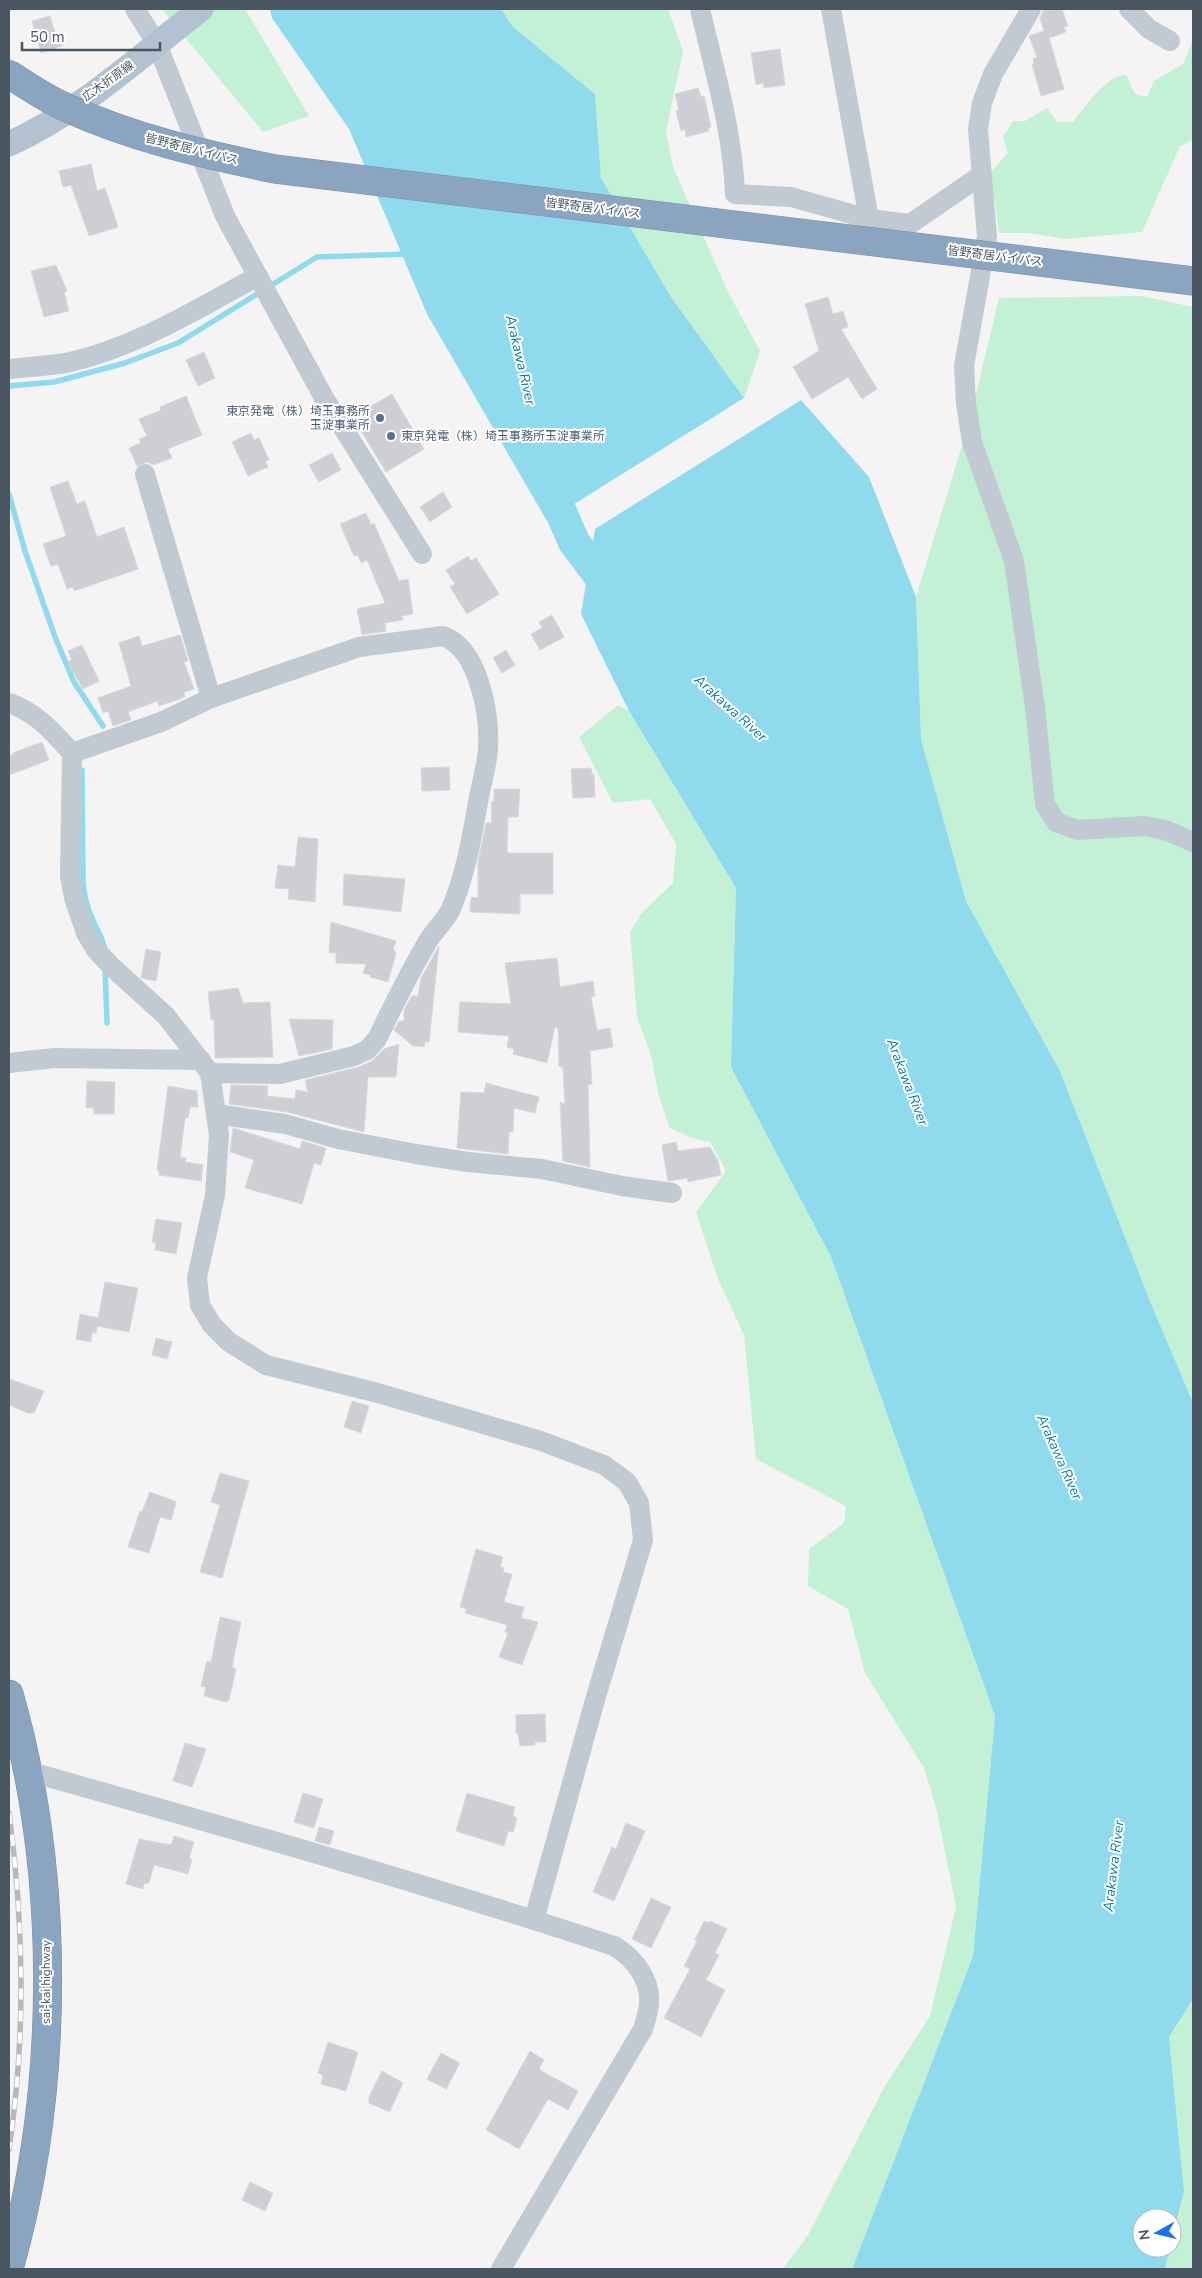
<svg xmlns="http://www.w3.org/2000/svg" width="1202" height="2278" viewBox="0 0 1202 2278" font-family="'Nunito Sans','Noto Sans JP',sans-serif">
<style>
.green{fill:#c3f1d5}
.water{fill:#90daee}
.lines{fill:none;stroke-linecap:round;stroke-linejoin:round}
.stream{stroke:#90daee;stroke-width:5.5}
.river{stroke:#90daee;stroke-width:32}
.building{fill:#cdcfd5;stroke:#d7d9de}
.highway-casing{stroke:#7690ad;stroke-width:29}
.minor{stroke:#c1cad2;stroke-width:20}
.major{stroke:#b3c2d1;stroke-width:25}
.highway{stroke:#8ba5c1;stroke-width:28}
.rail-casing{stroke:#b5b8bd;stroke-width:5.5}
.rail{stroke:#fff;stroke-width:4;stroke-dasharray:11;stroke-linecap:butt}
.highway-bridge-casing{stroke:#7690ad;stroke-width:29;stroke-linecap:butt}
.highway-bridge{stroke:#8ba5c1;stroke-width:28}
.service-dot{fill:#5c6f8a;stroke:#fff;stroke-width:2}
.labels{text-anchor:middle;stroke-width:4;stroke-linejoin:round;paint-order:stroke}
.street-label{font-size:12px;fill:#4a5661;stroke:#fff}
.service-label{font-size:12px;fill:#4e5e75;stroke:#fff;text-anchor:end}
.water-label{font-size:14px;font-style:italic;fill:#0c7c9b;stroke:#fff}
</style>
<rect width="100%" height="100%" fill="#f5f3f3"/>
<g class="green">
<path d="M162 9H245L309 116 263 132Z"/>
<path d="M501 9H668L683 51 666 131 673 167 727 290 760 351 744 398 671 297 601 178 595 94 513 27Z"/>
<path d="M1193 40V140L1180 146 1142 232 1066 239 1028 233H999L995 202 986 177 1008 153 1003 137 1013 121H1025L1047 108 1057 122H1073C1085 107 1106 75 1126 75L1135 94 1147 97 1154 81 1183 64Z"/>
<path d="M1142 296 1193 307V1403L1150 1301 1060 1071 966 901 921 739 916 597 970 419 999 298Z"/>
<path d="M618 705 629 711 736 888 731 1067 831 1257 995 1716 973 1956 852 2269H783L808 2235 885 2086 930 2016 956 1907 936 1807 924 1768 865 1673 848 1609 808 1586 809 1549 844 1523 846 1506 756 1459 744 1335 718 1279 696 1212 726 1171 710 1142 695 1139 670 1128 659 1096 651 1055 637 1017 630 932 641 914 673 883 676 844 650 799 613 803 579 737Z"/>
<path d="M1193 1999V2269H1165L1170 2248H1172L1184 2192 1169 2037Z"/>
</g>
<g class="water">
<path d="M270 9H501L513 27 595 94 601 178 671 297 744 398 547 521 427 314 349 129 272 18Z"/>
<path d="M801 400 869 477 916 597 921 739 966 901 1060 1071 1150 1301 1193 1403V1999L1169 2037 1184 2192 1172 2240V2218H1142V2248H1170L1165 2269H852L973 1956 995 1716 831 1257 731 1067 736 888 629 711 581 614 595 529Z"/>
</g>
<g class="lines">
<g class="stream">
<path d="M9 386 54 382 125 363 178 343 317 257 408 254"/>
<path d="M9 494 25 551 55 637 74 682 103 726"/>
<path d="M82 770 83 883C84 895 87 907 92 918 96 929 104 939 105 951"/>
<path d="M105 967 107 1023"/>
</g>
<path class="river" d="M544 473 574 542 616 598"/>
</g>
<g class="building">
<path d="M1044 9H1062L1068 26 1064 27 1066 32 1049 38 1064 89 1041 96 1032 64H1034L1033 59 1037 57 1029 36 1044 31 1040 18Z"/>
<path d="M50 16 55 33 58 32 62 46 41 53 32 21Z"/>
<path d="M780 49 785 85 764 88 763 83 756 85 751 53Z"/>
<path d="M698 88 701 97 704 96 711 127 708 128 709 131 686 137 685 129 681 131 676 111 679 110 675 94Z"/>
<path d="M91 164 97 191 105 188 118 227 89 236 71 185 63 187 59 171Z"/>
<path d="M56 265 67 291 64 292 69 311 44 317 31 271Z"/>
<path d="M828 297 833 314 843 311 848 327 841 329 877 389 862 399 848 377 812 399 793 367 819 351 805 304Z"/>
<path d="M204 352 215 378 198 386 186 360Z"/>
<path d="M392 394 424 449 386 472 357 424 366 419 361 412Z"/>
<path d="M186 396 202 435 168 449 172 458 153 465 147 462 137 466 129 448 141 443 139 439 147 436 139 419 161 410 160 407Z"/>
<path d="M251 433 254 440 259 438 269 460 265 461 268 467 248 476 232 442Z"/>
<path d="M332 453 341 470 319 482 309 465Z"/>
<path d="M68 481 77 504 85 501 97 537 124 527 138 569 74 591 73 587 67 589 58 564 51 566 43 544 66 536 50 487Z"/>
<path d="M443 492 452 507 430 522 420 507Z"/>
<path d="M366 513 371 525 374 523 399 581 408 579 413 614 402 616 403 620 385 623 386 631 362 635 357 609 385 603 367 560 361 563 358 555 354 556 340 524Z"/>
<path d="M468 556 471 561 476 558 499 594 467 614 450 587 455 584 446 570Z"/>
<path d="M552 615 564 637 540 650 531 634 542 628 539 622Z"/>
<path d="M180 635 188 661 184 662 194 689 184 692 185 697 159 706 157 701 128 712 131 720 113 726 108 711 103 713 98 698 131 686 119 643 139 636 142 646Z"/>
<path d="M82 645 99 681 83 689 69 665V661L72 660 68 651Z"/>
<path d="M506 650 515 665 502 673 493 658Z"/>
<path d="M42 742 49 760 9 775V757L15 752Z"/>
<path d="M449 767 450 790 422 791 421 768Z"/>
<path d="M591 768 592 774H594L595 797 573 798 571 769Z"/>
<path d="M494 789H520L518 817H508L507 853H553V894H520V914L470 912 471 897 478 898V861L486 823H492L491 802H494Z"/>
<path d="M298 837 318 839 315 902 288 899 289 889 275 888 278 865 295 867Z"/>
<path d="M344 874 405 879 401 912 343 905Z"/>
<path d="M331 922 396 941 393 949 396 953 388 982 370 977 371 975 363 973 366 964 336 963V953H329Z"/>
<path d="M439 946 429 1042H425L424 1047 413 1046 394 1030 399 1021H404V1010L412 996H418L421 978Z"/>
<path d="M146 949 161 952 156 981 141 978Z"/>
<path d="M557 958 560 987 593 981 595 996 591 997 597 1030 610 1028 613 1047 590 1051 592 1084 588 1085 590 1167 563 1161 560 1102 565 1104 563 1068 559 1066 558 1028 555 1027 547 1063 513 1054 514 1049 507 1047 509 1036 458 1032 460 1002 511 1004 505 963Z"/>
<path d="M238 988 243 1003 270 1002 273 1057 215 1058 214 1019 211 1020 208 992Z"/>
<path d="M289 1019 333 1020 332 1049 299 1056Z"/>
<path d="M399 1044 396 1077H368L364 1132 287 1112 229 1104 231 1085 268 1086 267 1096 295 1099 296 1090 308 1092 305 1080 359 1067 372 1061 384 1049Z"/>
<path d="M87 1081 115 1082 114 1114H94V1108H86Z"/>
<path d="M486 1083 539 1097 535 1113 514 1108 513 1132H509L508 1154 457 1148 461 1092 484 1093Z"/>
<path d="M168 1086 197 1091 198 1107H190L188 1118H185L180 1157 186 1158 185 1162 203 1165 201 1181 159 1175V1170H157Z"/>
<path d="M233 1128 300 1149 302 1141 326 1148 321 1165 314 1163 302 1204 245 1188 254 1160 230 1152Z"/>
<path d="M676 1142 678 1151 710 1147 718 1161 721 1175 688 1182 687 1178 668 1181 662 1145Z"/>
<path d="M156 1219 182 1223 176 1254 155 1250 156 1243 152 1242Z"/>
<path d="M105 1282 138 1288 129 1332 97 1326 96 1333H92L91 1342 76 1339 80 1314 98 1318Z"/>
<path d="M156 1338 172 1342 167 1359 152 1355Z"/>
<path d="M9 1379 44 1391 34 1413 31 1412 30 1414 9 1405Z"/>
<path d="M352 1401 369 1406 361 1433 344 1427Z"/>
<path d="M220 1473 249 1481 222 1578 200 1572 220 1505 211 1502Z"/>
<path d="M150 1492 175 1501 176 1503 171 1520 160 1517 149 1553 128 1547 140 1511 142 1512Z"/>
<path d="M476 1549 503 1557 500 1567 504 1568 503 1572 512 1574 504 1602 524 1607 521 1618 538 1622 522 1665 499 1657 508 1633 505 1632 507 1625 465 1613 467 1609 460 1607Z"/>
<path d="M220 1617 241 1622 232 1667 236 1669 229 1700 226 1702 204 1696 206 1687 201 1686 207 1661 211 1662Z"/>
<path d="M545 1714 546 1742H535V1745L520 1746 518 1733H516V1715Z"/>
<path d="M185 1743 206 1749 192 1787 173 1781Z"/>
<path d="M303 1793 323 1799 314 1828 294 1822Z"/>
<path d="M467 1793 515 1807 513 1816 517 1818 513 1832 508 1831 504 1846 456 1831Z"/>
<path d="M626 1823 645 1831 614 1901 593 1892 612 1847 616 1849Z"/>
<path d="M319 1827 334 1831 330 1845 315 1841Z"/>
<path d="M174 1836 194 1842 189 1859H192L188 1874 154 1865 149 1883 144 1884 143 1889 126 1884 139 1839 171 1845Z"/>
<path d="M651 1898 671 1907 651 1948 632 1939Z"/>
<path d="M704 1921 709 1923 710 1921 727 1929 715 1953 719 1955 706 1980 725 1990 701 2037 664 2018 690 1969 684 1966 697 1941 695 1940Z"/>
<path d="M328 2042 358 2052 346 2091 321 2084 323 2075 318 2073Z"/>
<path d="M530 2051 544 2060 539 2068 543 2072 578 2091 568 2110 548 2099 519 2149 486 2130Z"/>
<path d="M441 2053 460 2063 446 2089 427 2079Z"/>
<path d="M382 2071 403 2083 390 2111H387L369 2103V2097Z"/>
<path d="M250 2182 273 2193 265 2211 242 2200Z"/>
</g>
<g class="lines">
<defs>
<g id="highway">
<path d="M1080 267 1193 281"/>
<path d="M9 1694C61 1874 60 2089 9 2269"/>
</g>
</defs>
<use href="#highway" class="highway-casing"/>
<g class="minor">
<path d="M135 9 157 44 225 216 323 396 422 554"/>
<path d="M700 9C714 69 733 132 735 194L791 197 869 219 910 224 980 176"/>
<path d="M831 9 869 219"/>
<path d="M1031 9 993 74 982 103 978 129 987 237 964 366 966 403 972 442 1014 561 1035 708 1045 804 1056 822 1077 830 1144 826 1165 830 1193 842"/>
<path d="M1129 9 1149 29 1170 41"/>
<path d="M9 369C28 367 47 366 66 363 135 348 197 309 258 276"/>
<path d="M9 703C36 712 53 732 72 753L70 876 74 898 86 933 96 950 112 967 166 1016 210 1073 219 1135 215 1195 197 1278 200 1305 212 1325 229 1342 266 1365 378 1393 541 1441 604 1465 627 1482 639 1503 643 1540 595 1700 534 1920"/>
<path d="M72 753 161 722 211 698 145 474"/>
<path d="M9 1063 54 1058 201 1060"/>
<path d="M210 1073 280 1074 354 1056 367 1050 377 1039C393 1006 409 973 428 941 434 931 444 922 450 911 466 875 472 835 479 797 482 781 487 765 488 749 490 714 479 649 443 636L359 647 211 698"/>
<path d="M216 1114 285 1124 338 1139 416 1154 468 1162 542 1169 622 1186 672 1193"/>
<path d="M27 1771C223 1826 420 1882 614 1946 633 1957 651 1979 649 2003 649 2011 645 2021 643 2029L501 2269"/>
</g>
<path class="major" d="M9 144C80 112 140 56 201 9"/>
<use href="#highway" class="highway"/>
<defs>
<path id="rail" d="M9 1813C24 1924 26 2037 9 2149"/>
</defs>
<use href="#rail" class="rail-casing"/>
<use href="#rail" class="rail"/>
<defs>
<path id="highway-bridge" d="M9 74C27 86 45 98 65 107 132 138 203 154 275 169L1080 267"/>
</defs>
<use href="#highway-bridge" class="highway-bridge-casing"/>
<use href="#highway-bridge" class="highway-bridge"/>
</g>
<g class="service-dot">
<circle cx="380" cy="418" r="5"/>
<circle cx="391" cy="436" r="5"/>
</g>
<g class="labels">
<g class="street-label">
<text transform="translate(108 81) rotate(-36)" y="4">広木折原線</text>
<text transform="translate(192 149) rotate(14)" y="4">皆野寄居バイパス</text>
<text transform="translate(593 208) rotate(7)" y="4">皆野寄居バイパス</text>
<text transform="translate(995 256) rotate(7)" y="4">皆野寄居バイパス</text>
<text transform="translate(46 1982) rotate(-90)" y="4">sai-kai highway</text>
</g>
<g class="service-label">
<text x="370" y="415">東京発電（株）埼玉事務所<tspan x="370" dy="14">玉淀事業所</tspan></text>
<text x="401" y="440" text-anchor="start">東京発電（株）埼玉事務所玉淀事業所</text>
</g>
<g class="water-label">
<text transform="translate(521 360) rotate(77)" y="5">Arakawa River</text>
<text transform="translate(731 708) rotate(42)" y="5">Arakawa River</text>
<text transform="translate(908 1082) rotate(69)" y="5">Arakawa River</text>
<text transform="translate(1060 1457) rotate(66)" y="5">Arakawa River</text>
<text transform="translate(1113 1866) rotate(-83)" y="5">Arakawa River</text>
</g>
</g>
<rect width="1202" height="2278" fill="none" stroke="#4a5661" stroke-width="20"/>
<g transform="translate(1157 2233) rotate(262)"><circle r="24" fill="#ffffff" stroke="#b7bbc0"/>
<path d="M0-4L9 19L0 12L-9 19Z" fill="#1a73e8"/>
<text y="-8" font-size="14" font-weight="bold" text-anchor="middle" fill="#4a5661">N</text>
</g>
<path d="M22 42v8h138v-8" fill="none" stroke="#4a5661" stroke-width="2.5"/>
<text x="30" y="42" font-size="15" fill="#4a5661" stroke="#ffffff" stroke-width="4" paint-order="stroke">50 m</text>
</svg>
